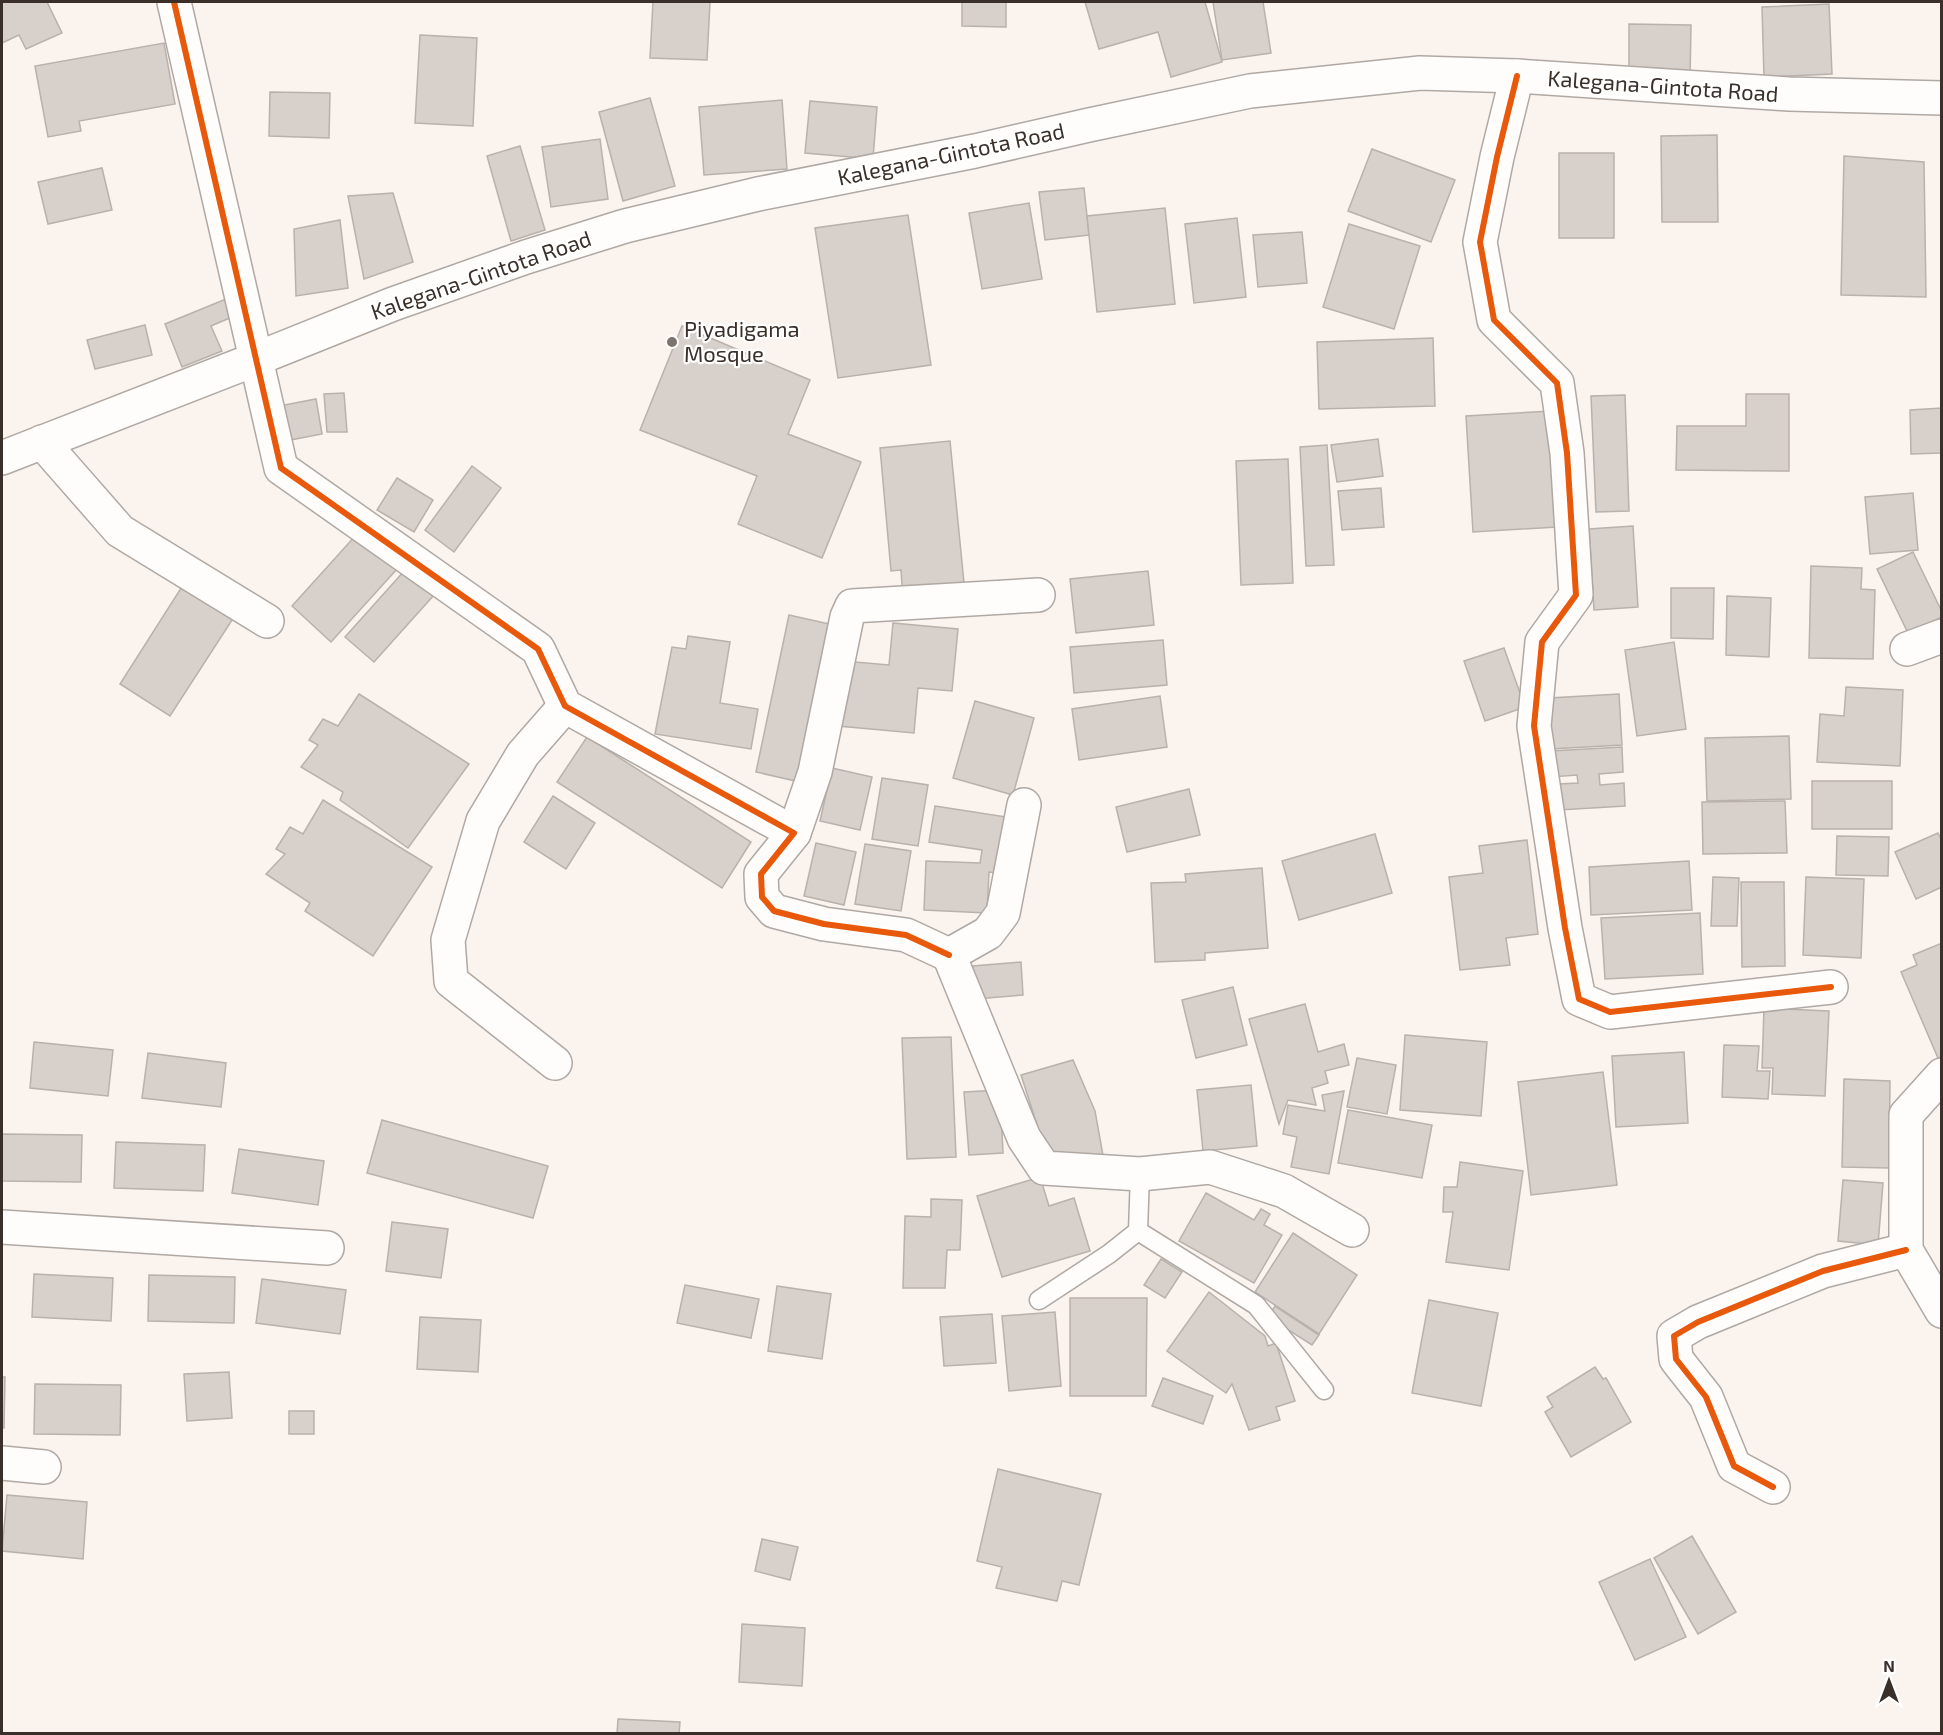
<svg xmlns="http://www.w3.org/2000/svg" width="1943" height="1735" viewBox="0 0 1943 1735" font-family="'Exo 2',sans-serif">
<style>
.building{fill:#d8d0ca;stroke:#b9b1ab;stroke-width:1.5}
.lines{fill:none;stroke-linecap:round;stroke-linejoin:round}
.service-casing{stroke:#b0a8a3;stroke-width:21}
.minor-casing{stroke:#b0a8a3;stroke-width:36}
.secondary-casing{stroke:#b0a8a3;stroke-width:36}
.service{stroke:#fefdfc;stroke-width:18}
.minor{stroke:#fefdfc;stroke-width:33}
.secondary{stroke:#fefdfc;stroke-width:33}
.cycleway-casing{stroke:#fff;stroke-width:10}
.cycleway{stroke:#e8590c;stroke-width:6}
.poi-dot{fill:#7e746e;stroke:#fff;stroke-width:2}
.labels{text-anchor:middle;stroke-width:4.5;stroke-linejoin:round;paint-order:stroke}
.street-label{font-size:22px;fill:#3b3029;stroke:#fff}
.poi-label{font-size:22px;fill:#3b3029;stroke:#fff;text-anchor:start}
</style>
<rect width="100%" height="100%" fill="#faf3ee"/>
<g class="building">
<path d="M2 2H47L62 33 26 49 19 35 2 43Z"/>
<path d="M653 2H710L707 60 650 58Z"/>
<path d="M962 2H1006V27L962 26Z"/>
<path d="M1085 2H1205L1222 62 1171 77 1158 32 1099 49Z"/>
<path d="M1213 2H1263L1271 53 1222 60Z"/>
<path d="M1829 4 1832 74 1764 77 1762 7Z"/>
<path d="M1629 24 1691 25 1690 79 1629 78Z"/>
<path d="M420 35 477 38 473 126 415 123Z"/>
<path d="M164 43 175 104 79 121 81 131 48 137 35 66Z"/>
<path d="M270 92 330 93 329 138 269 136Z"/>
<path d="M650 98 675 186 623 201 599 112Z"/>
<path d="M782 100 787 169 704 175 699 107Z"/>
<path d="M810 101 877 107 873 159 805 153Z"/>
<path d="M1717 135 1718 222H1662L1661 136Z"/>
<path d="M600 139 608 199 551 207 542 147Z"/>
<path d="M520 146 545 230 511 241 487 156Z"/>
<path d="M1372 149 1455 180 1431 242 1348 211Z"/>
<rect x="1559" y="153" width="55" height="85"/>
<path d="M1844 156 1924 162 1926 297 1841 295Z"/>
<path d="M102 168 112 210 48 224 38 182Z"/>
<path d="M1084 188 1089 235 1045 240 1039 192Z"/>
<path d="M393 193 413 262 364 279 348 196Z"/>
<path d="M1029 203 1042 279 982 289 969 213Z"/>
<path d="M1165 208 1175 304 1097 312 1087 216Z"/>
<path d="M908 215 931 365 838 378 815 228Z"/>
<path d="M1237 218 1246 297 1194 303 1185 224Z"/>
<path d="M340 220 348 288 296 296 294 229Z"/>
<path d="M1349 224 1420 246 1394 329 1323 307Z"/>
<path d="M1302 232 1307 283 1258 287 1253 235Z"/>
<path d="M226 299 232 317 211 326 222 351 182 367 165 324Z"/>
<path d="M145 325 152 355 95 369 87 340Z"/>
<path d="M682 326 810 380 788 434 861 462 822 558 738 524 757 476 640 430Z"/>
<path d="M1433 338 1435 406 1319 409 1317 342Z"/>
<path d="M344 393 347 432H327L324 394Z"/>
<path d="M1746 394H1789V471L1676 470 1677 426H1746Z"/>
<path d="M1625 395 1629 511 1596 512 1591 396Z"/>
<path d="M316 399 322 434 285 441 279 406Z"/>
<path d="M1942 408V453L1911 454 1910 410Z"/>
<path d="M1551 411 1557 527 1473 532 1466 416Z"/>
<path d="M1378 439 1383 476 1337 482 1331 445Z"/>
<path d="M950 441 965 593 903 599 901 570 891 571 880 448Z"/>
<path d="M1327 445 1334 565 1306 566 1300 447Z"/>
<path d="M1288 459 1293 583 1241 585 1236 461Z"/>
<path d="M472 466 501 488 454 552 425 530Z"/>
<path d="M397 478 433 500 414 532 377 510Z"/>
<path d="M1381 488 1384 527 1342 530 1338 491Z"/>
<path d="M1913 493 1918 550 1870 554 1865 497Z"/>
<path d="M1633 526 1638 607 1594 610 1589 529Z"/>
<path d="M357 534 397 569 331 642 292 606Z"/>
<path d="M1913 552 1942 612V617L1908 633 1877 569Z"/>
<path d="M1811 566 1862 568 1861 589 1875 590 1873 659 1809 658Z"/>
<path d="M405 570 434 595 374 662 345 637Z"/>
<path d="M1148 571 1154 625 1076 633 1070 579Z"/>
<path d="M183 585 234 617 170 716 120 684Z"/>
<path d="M1671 588H1714L1713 639 1671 638Z"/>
<path d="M1727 596 1771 598 1769 657 1726 655Z"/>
<path d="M789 615 834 625 800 782 756 772Z"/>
<path d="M893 623 958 629 952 691 918 688 914 733 838 726 844 661 889 665Z"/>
<path d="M688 636 730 642 720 703 758 709 751 749 655 734 672 647 686 649Z"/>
<path d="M1163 640 1167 685 1074 693 1070 647Z"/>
<path d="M1674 642 1686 729 1637 736 1625 650Z"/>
<path d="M1504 648 1525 707 1485 721 1464 661Z"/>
<path d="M1846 687 1903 690 1900 766 1817 762 1820 714 1844 716Z"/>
<path d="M359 694 469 764 408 848 340 800 343 792 301 767 318 745 309 740 323 719 338 726Z"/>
<path d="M1619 694 1622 745 1551 749 1549 698Z"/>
<path d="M1160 696 1167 747 1079 760 1072 709Z"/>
<path d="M975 701 1034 718 1013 795 953 778Z"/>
<path d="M1789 736 1791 799 1707 801 1705 738Z"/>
<path d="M587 737 751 842 722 888 557 782Z"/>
<path d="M1622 747 1623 772 1599 774 1600 785 1624 783 1625 806 1559 810 1558 784 1578 783 1577 775 1551 777 1550 751Z"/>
<path d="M832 768 872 777 860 830 820 821Z"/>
<path d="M882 778 928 785 918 846 872 839Z"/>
<rect x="1812" y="781" width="80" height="48"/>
<path d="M1189 789 1200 835 1127 852 1116 807Z"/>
<path d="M553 796 595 823 566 869 524 842Z"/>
<path d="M323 800 432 867 373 956 305 911 310 903 266 874 285 854 276 849 290 827 303 834Z"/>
<path d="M1785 801 1787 853 1703 854 1702 802Z"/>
<path d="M935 806 1013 818 997 873 989 872 987 913 924 910 926 861 980 863 982 850 929 842Z"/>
<path d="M1938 833 1942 841V887L1916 899 1895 852Z"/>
<path d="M1375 834 1392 893 1299 920 1282 861Z"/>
<path d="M1837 836 1889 837 1888 876 1836 875Z"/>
<path d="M1527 840 1538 934 1506 938 1510 965 1460 970 1449 877 1483 873 1479 846Z"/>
<path d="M816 843 856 852 844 905 804 896Z"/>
<path d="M865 844 911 851 901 911 855 904Z"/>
<path d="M1689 861 1692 910 1591 915 1589 867Z"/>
<path d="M1262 868 1268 948 1205 953V960L1155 962 1151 883 1186 882 1185 874Z"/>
<path d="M1713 877 1739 878 1737 926H1711Z"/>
<path d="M1806 877 1864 879 1861 958 1803 955Z"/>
<path d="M1741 882H1784L1785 966 1742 967Z"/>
<path d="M1700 913 1703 974 1605 979 1601 918Z"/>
<path d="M1942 943V1057L1938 1058 1901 972 1917 965 1913 955Z"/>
<path d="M1021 962 1023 995 976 999 973 966Z"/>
<path d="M1233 987 1247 1045 1196 1058 1182 1000Z"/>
<path d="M1305 1004 1318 1052 1344 1044 1349 1065 1325 1071 1328 1083 1312 1088 1316 1105 1288 1100 1279 1124 1249 1019Z"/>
<path d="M1764 1008 1829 1011 1825 1096 1772 1094 1773 1068H1762Z"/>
<path d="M1405 1035 1487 1042 1481 1116 1400 1110Z"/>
<path d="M951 1037 956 1157 907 1159 902 1038Z"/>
<path d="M34 1042 113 1050 108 1096 30 1088Z"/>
<path d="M1724 1045 1759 1046 1757 1071H1770L1768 1099 1722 1097Z"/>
<path d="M1684 1052 1688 1123 1616 1127 1612 1056Z"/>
<path d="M148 1053 226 1063 221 1107 142 1098Z"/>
<path d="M1357 1058 1396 1065 1387 1114 1347 1107Z"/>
<path d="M1073 1060 1095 1111 1104 1161 1047 1156 1021 1075Z"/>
<path d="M1603 1072 1617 1185 1531 1195 1518 1082Z"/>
<path d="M1844 1079 1890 1081 1889 1168 1842 1167Z"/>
<path d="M1251 1085 1257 1146 1203 1151 1197 1090Z"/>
<path d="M1000 1090 1003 1153 969 1155 964 1092Z"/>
<path d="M1344 1091 1329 1174 1291 1167 1297 1137 1283 1134 1288 1105 1325 1111 1322 1095Z"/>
<path d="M1348 1110 1432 1125 1422 1178 1338 1163Z"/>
<path d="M382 1120 548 1166 533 1218 367 1173Z"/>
<path d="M2 1134 82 1135 81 1182 2 1181Z"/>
<path d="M116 1142 205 1145 203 1191 114 1188Z"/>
<path d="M239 1149 324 1161 318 1205 232 1193Z"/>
<path d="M1460 1162 1523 1171 1509 1270 1446 1262 1453 1212H1443L1444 1187H1457Z"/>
<path d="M1040 1177 1049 1206 1074 1198 1090 1251 1002 1277 977 1196Z"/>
<path d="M1843 1180 1883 1183 1878 1245 1838 1241Z"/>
<path d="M1206 1193 1254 1220 1261 1209 1270 1214 1264 1225 1282 1235 1254 1283 1179 1241Z"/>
<path d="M931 1199 962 1200 960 1250H947L945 1288H903L905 1216 931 1217Z"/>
<path d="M392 1222 448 1229 441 1278 386 1271Z"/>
<path d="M1293 1233 1357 1275 1319 1334 1255 1292Z"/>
<path d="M1161 1259 1182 1272 1165 1298 1144 1285Z"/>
<path d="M34 1274 113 1278 111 1321 32 1317Z"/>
<path d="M149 1275 235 1277 234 1323 148 1321Z"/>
<path d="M262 1279 346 1290 340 1334 256 1323Z"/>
<path d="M685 1285 759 1299 751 1338 677 1323Z"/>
<path d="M777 1286 831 1294 822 1359 768 1351Z"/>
<path d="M1209 1292 1265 1336 1268 1346 1276 1343 1295 1401 1276 1407 1280 1420 1249 1430 1232 1384 1226 1393 1167 1351Z"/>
<path d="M1070 1298H1147L1146 1396H1070Z"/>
<path d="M1429 1300 1498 1313 1481 1406 1412 1393Z"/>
<path d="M1275 1306 1319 1335 1312 1345 1268 1317Z"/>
<path d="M1055 1312 1061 1386 1009 1391 1002 1316Z"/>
<path d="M992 1314 996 1363 944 1366 940 1317Z"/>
<path d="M420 1317 481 1320 478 1372 417 1369Z"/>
<path d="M1595 1367 1603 1379 1606 1378 1631 1422 1571 1457 1545 1412 1553 1407 1547 1397Z"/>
<path d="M229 1372 232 1418 187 1421 184 1374Z"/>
<path d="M2 1377H5L4 1428H2Z"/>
<path d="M1163 1378 1213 1396 1203 1424 1152 1406Z"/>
<path d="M35 1384 121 1385 120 1435 34 1434Z"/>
<rect x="289" y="1411" width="25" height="23"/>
<path d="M998 1469 1101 1494 1079 1585 1062 1581 1057 1601 996 1588 1002 1567 977 1561Z"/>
<path d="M7 1495 87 1502 83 1559 2 1551Z"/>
<path d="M1692 1536 1736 1612 1698 1634 1654 1558Z"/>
<path d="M762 1539 798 1547 790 1580 755 1571Z"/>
<path d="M1650 1559 1686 1637 1635 1660 1599 1582Z"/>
<path d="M742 1624 805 1628 802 1686 739 1682Z"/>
<path d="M618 1719 680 1722 679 1734H617Z"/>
</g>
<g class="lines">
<defs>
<g id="service">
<path d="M1138 1231 1256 1305 1324 1390"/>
<path d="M1039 1300 1109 1254 1138 1231 1140 1174"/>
</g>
<g id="minor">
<path d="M174 2 281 468 538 649 565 706 794 833 761 874 762 897 774 911 824 924 906 935 949 955"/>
<path d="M1517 76 1497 157 1480 242 1494 320 1557 383 1567 453 1576 595 1542 642 1534 726 1565 928 1579 999 1610 1012 1831 987"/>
<path d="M42 442 120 531 267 621"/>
<path d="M1907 649 1942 636"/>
<path d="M1024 805 1003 913 988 933 949 955 1024 1138 1044 1168 1140 1174 1210 1167 1284 1191 1352 1230"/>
<path d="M794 833 815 772 847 617 852 606 1038 595"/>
<path d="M555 1063 451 981 448 940 483 821 523 754 565 706"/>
<path d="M1942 1075 1906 1115V1250L1942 1311"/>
<path d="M2 1227 327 1248"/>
<path d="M2 1463 44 1467"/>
<path d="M1773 1487 1734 1466 1706 1397 1676 1359 1674 1336 1698 1322 1823 1271 1906 1250"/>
</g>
<path id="secondary" d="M2 458 256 359 393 304 526 257 625 226 758 194 975 151 1089 125 1250 91 1420 73 1517 76 1789 94 1942 98"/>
</defs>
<use href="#service" class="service-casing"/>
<use href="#minor" class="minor-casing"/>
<use href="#secondary" class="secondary-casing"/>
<use href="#service" class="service"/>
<use href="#minor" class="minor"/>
<use href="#secondary" class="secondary"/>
<defs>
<g id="cycleway">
<path d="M174 2 281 468 538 649 565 706 794 833 761 874 762 897 774 911 824 924 906 935 949 955"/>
<path d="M1517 76 1497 157 1480 242 1494 320 1557 383 1567 453 1576 595 1542 642 1534 726 1565 928 1579 999 1610 1012 1831 987"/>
<path d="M1773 1487 1734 1466 1706 1397 1676 1359 1674 1336 1698 1322 1823 1271 1906 1250"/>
</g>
</defs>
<use href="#cycleway" class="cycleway-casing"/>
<use href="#cycleway" class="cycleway"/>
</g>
<circle class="poi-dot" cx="672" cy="342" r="6"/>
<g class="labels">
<g class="street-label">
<text transform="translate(1663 86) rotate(4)" y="8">Kalegana-Gintota Road</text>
<text transform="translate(951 154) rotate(-12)" y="8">Kalegana-Gintota Road</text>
<text transform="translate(481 275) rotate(-19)" y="8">Kalegana-Gintota Road</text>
</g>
<g class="poi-label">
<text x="684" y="337">Piyadigama<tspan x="684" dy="25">Mosque</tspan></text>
</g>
</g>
<rect width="1943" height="1735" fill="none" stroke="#3b3029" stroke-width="6"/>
<g transform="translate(1889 1681)" stroke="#ffffff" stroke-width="4.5" paint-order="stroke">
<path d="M0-4.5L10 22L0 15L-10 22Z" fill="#3b3029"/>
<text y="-9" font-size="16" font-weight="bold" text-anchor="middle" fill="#3b3029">N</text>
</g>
</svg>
